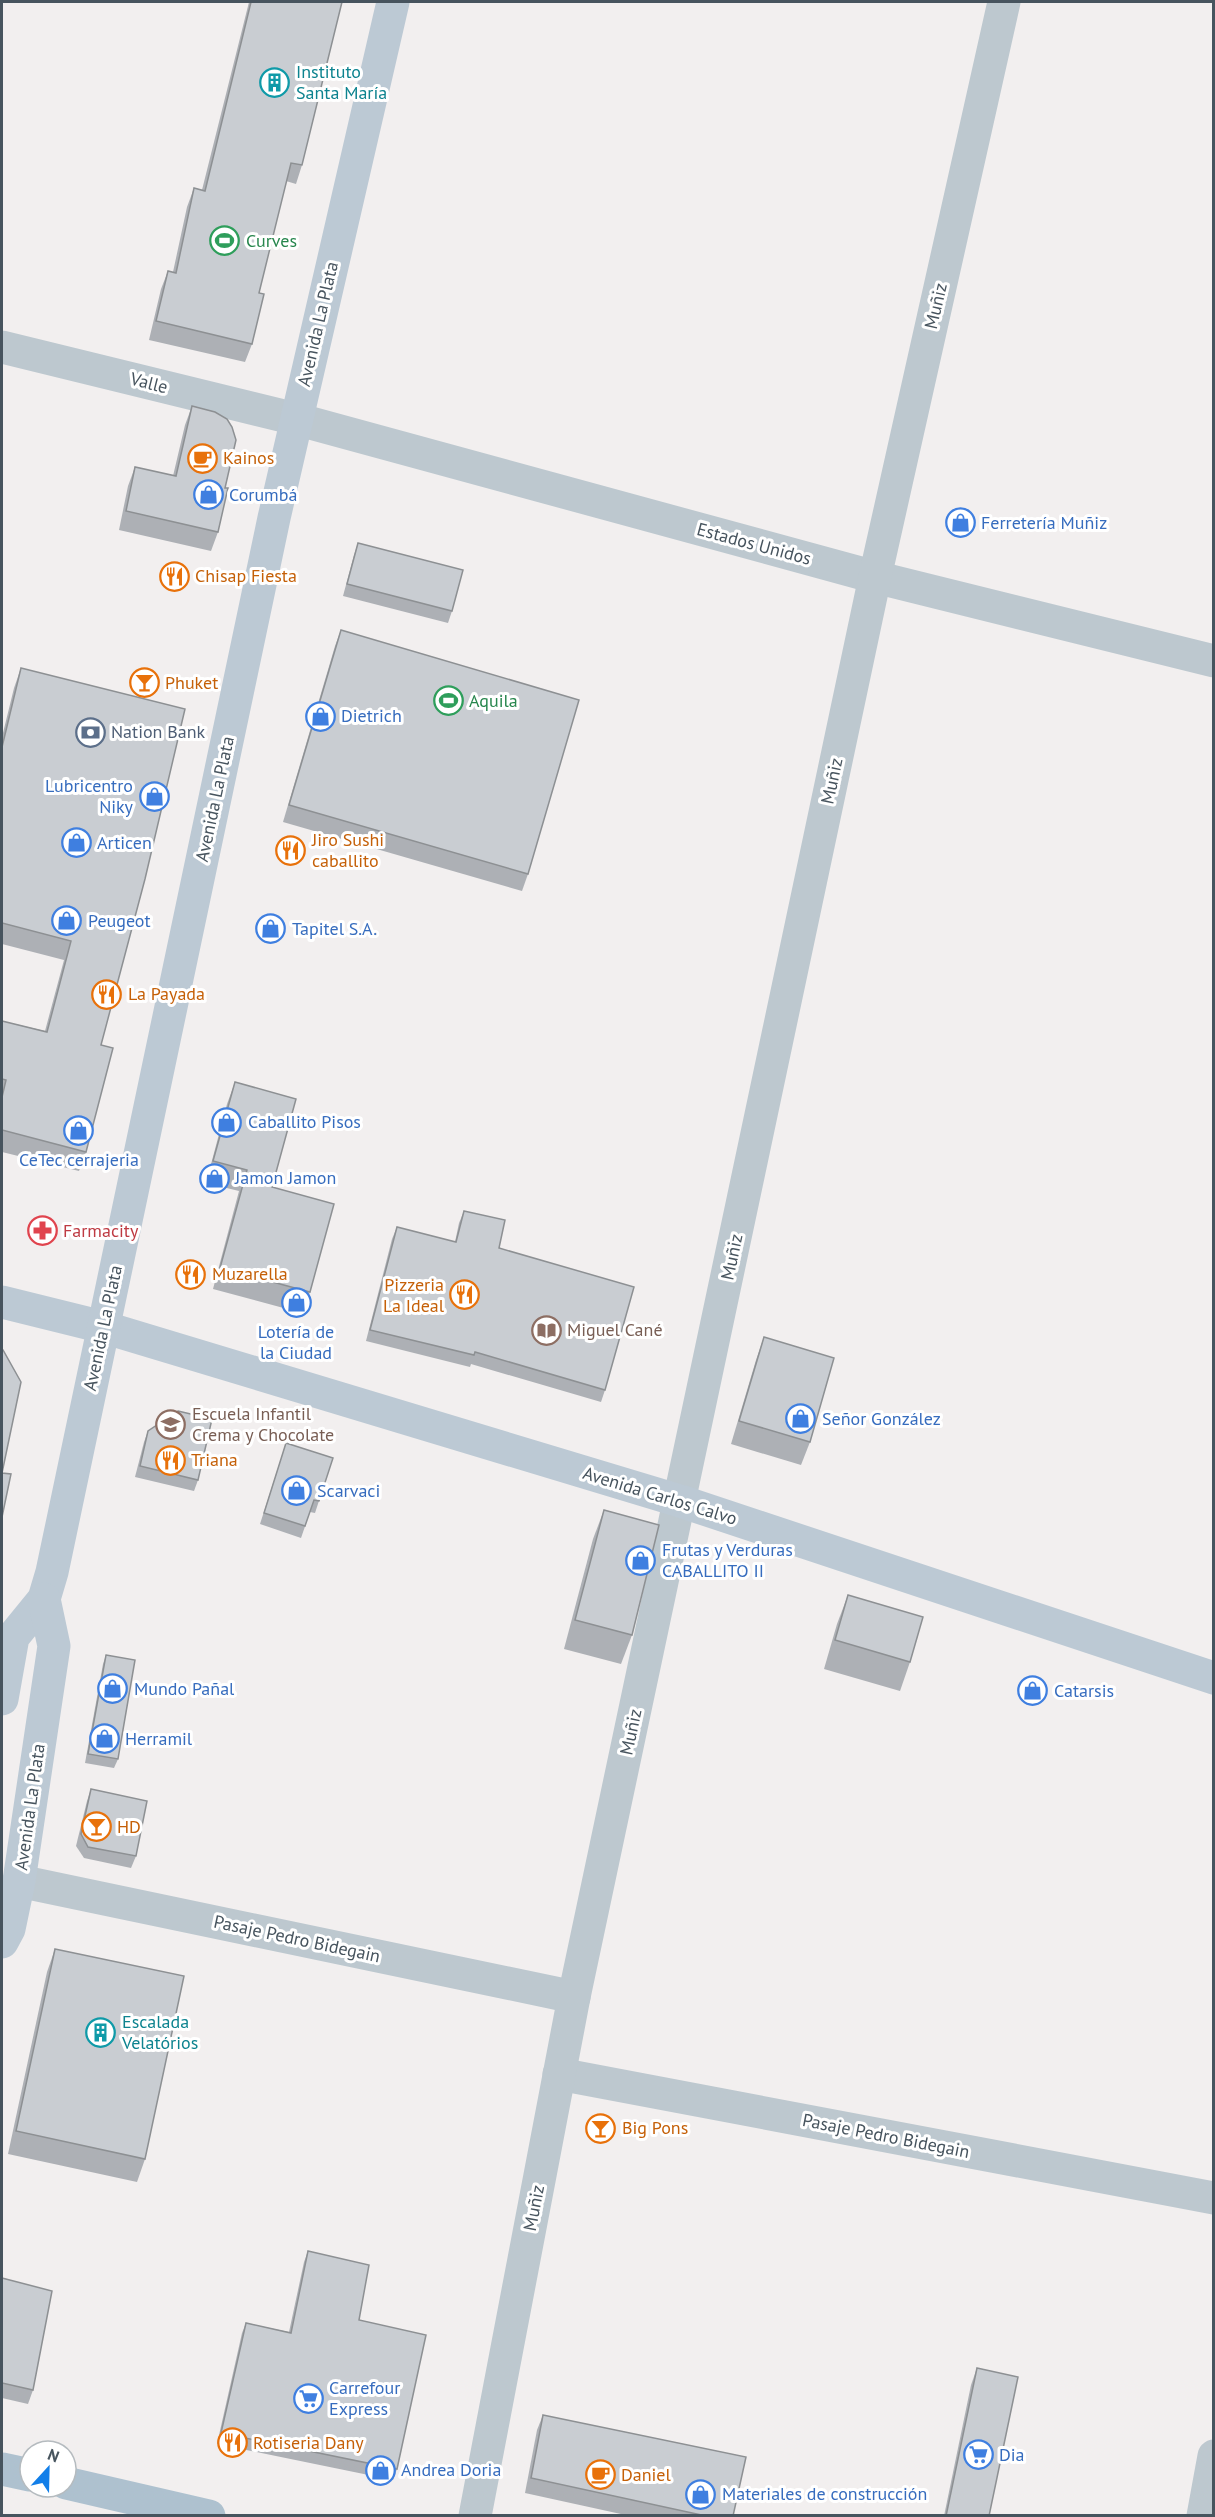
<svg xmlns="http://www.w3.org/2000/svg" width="1215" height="2517" viewBox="0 0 1215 2517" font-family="'PT Sans',sans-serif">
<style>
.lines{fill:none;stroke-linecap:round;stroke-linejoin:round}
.minor{stroke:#bdc8cf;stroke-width:33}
.secondary{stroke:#bcc9d4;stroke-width:33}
.primary{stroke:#aec1cf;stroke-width:33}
.wall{fill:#adb0b5}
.building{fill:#c9cdd2;stroke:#8d9093;stroke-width:1.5}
.labels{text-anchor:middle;stroke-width:6;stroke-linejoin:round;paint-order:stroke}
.culture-label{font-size:18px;fill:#0d838f;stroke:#fff;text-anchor:start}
.leisure-label{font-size:18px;fill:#27864d;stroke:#fff;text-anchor:start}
.street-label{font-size:18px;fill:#47545e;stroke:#fff}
.food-label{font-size:18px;fill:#c56008;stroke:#fff;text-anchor:start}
.shop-label{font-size:18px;fill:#366cbe;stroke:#fff;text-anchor:start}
.service-label{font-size:18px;fill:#4e5e75;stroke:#fff;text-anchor:start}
.health-label{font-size:18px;fill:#be3a42;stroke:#fff;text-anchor:start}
.education-label{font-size:18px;fill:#785e54;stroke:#fff;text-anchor:start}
</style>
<rect width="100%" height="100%" fill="#f2efef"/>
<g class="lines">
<g class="minor">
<path d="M2 347 296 419 875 577 1214 661"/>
<path d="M19 1881 574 1997"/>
<path d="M559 2074 1214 2198"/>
<path d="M475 2516 574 1997 875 577 1004 2"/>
<path d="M1203 2516 1214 2456"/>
</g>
<g class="secondary">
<path d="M2 1302 103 1327 680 1501 1214 1678"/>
<path d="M2 1699 13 1637 44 1599 52 1572 274 518 393 2"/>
<path d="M2 1942 9 1929 19 1881 54 1646 44 1599"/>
</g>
<g class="primary">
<path d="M2 2469 30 2475"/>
<path d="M66 2483 209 2516"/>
</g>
</g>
<g class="wall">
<path d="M249 2H342L302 165 296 184 286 181 259 293 252 344 245 362 149 340 161 289 168 271 173 272 187 207 194 188 202 190Z"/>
<path d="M192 406 225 488 218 532 211 551 119 530 128 486 135 467 173 476 185 425Z"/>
<path d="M358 543 452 611 448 623 343 596 354 555Z"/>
<path d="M341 630 528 874 522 891 283 822 335 646Z"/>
<path d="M21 668 101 1045 86 1152 79 1171 2 1152V1021L45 1031 64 960 2 944V737L14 688Z"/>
<path d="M235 1082 310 1292 302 1313 213 1289 239 1191 206 1183 227 1104Z"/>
<path d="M464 1211 499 1248 605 1390 601 1402 471 1364 470 1367 366 1341 392 1239 397 1227 455 1242 459 1223Z"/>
<path d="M764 1337 810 1442 801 1465 731 1444 756 1360Z"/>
<path d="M148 1431 198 1480 194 1491 135 1477 144 1442Z"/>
<path d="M286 1443 333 1458 315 1513 310 1512 301 1538 260 1524Z"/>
<path d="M604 1510 632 1635 621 1664 564 1649 593 1539Z"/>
<path d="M848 1595 910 1662 900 1691 824 1669 837 1624Z"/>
<path d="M106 1655 118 1759 114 1768 85 1763 103 1664Z"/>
<path d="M91 1789 136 1856 131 1868 84 1858 76 1846 87 1801Z"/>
<path d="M55 1949 145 2159 137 2182 8 2154 47 1972Z"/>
<path d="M308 2251 359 2320 397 2469 393 2480 217 2444 242 2333 246 2323 289 2332 304 2262Z"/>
<path d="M2 2278 33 2390 28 2404 2 2398Z"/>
<path d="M977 2368 989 2516H944L971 2385Z"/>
<path d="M543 2415 733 2516H630L525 2493 537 2430Z"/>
</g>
<g class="building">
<path d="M251 2H342L302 165 291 163 259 293 264 294 252 344 156 321 168 271 176 273 194 188 205 191Z"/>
<path d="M192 406 215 412 227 419 232 427 236 440 225 488H228L218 532 126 511 135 467 176 476Z"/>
<path d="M358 543 463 570 452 611 347 584Z"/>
<path d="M341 630 579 700 528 874 289 805Z"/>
<path d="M21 668 185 709 145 879 101 1045 113 1048 86 1152 2 1130V1097L6 1080 2 1079V1021L47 1032 71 941 2 923V747Z"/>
<path d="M235 1082 296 1099 272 1187 334 1204 310 1292 220 1268 247 1170 213 1161Z"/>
<path d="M464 1211 505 1220 499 1248 634 1287 605 1390 475 1352 474 1355 370 1330 397 1227 456 1242Z"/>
<path d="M764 1337 834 1358 810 1442 739 1421Z"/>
<path d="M2 1349 3 1350 21 1382 2 1473 11 1474 2 1517Z"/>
<path d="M178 1411 212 1419 198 1480 140 1466 148 1431Z"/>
<path d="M286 1443 333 1458 319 1501 314 1500 305 1526 264 1513Z"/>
<path d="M604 1510 659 1525 632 1635 575 1620Z"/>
<path d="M848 1595 923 1617 910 1662 835 1640Z"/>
<path d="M106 1655 135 1660 118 1759 88 1754Z"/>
<path d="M91 1789 147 1801 136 1856 88 1847 81 1834Z"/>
<path d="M55 1949 184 1976 145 2159 16 2131Z"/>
<path d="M308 2251 369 2265 359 2320 426 2335 397 2469 221 2433 246 2323 291 2333Z"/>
<path d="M2 2278 52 2291 33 2390 2 2383Z"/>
<path d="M977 2368 1018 2377 989 2516H946Z"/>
<path d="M543 2415 746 2457 733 2516H706L531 2478Z"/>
</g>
<defs>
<symbol id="building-ring" viewBox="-11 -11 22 22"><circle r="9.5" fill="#fff" stroke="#0f9aa8" stroke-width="1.5"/><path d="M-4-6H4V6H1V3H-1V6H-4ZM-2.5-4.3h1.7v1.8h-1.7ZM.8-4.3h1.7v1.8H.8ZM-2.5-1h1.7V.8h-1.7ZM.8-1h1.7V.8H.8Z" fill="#0f9aa8"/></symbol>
<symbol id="stadium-ring" viewBox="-11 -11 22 22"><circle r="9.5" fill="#fff" stroke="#2e9e5b" stroke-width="1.5"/><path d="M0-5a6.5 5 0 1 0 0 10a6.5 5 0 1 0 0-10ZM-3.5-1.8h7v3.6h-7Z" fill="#2e9e5b"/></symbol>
<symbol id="cafe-ring" viewBox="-11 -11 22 22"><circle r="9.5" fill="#fff" stroke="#e8710a" stroke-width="1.5"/><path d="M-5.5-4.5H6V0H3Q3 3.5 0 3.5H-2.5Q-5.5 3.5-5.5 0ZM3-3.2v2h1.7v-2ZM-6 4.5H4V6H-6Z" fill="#e8710a"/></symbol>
<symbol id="shop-ring" viewBox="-11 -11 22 22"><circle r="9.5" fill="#fff" stroke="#3f7fe0" stroke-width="1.5"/><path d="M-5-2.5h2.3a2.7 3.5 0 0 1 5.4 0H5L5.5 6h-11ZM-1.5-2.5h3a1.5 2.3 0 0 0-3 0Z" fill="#3f7fe0"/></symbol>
<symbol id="restaurant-ring" viewBox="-11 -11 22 22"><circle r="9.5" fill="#fff" stroke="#e8710a" stroke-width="1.5"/><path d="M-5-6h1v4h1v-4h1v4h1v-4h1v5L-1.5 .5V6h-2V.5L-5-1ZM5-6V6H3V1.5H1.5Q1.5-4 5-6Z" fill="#e8710a"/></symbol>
<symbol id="bar-ring" viewBox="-11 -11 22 22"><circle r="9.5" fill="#fff" stroke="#e8710a" stroke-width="1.5"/><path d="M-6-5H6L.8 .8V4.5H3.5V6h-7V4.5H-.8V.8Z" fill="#e8710a"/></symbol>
<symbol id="bank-ring" viewBox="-11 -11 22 22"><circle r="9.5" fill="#fff" stroke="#5c6f8a" stroke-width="1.5"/><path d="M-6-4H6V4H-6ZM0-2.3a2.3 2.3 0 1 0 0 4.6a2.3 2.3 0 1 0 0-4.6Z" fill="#5c6f8a"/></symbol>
<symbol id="pharmacy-ring" viewBox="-11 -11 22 22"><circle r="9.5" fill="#fff" stroke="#e0444e" stroke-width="1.5"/><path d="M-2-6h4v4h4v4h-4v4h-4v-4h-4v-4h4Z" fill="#e0444e"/></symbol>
<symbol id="library-ring" viewBox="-11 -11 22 22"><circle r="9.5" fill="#fff" stroke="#8d6e63" stroke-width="1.5"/><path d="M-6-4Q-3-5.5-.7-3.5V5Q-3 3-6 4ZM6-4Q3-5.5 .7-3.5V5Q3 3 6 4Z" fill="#8d6e63"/></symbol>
<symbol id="school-ring" viewBox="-11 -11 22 22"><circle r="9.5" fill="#fff" stroke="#8d6e63" stroke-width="1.5"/><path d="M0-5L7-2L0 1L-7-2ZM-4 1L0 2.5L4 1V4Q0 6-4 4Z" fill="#8d6e63"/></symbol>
<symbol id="supermarket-ring" viewBox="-11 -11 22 22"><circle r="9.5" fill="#fff" stroke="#3f7fe0" stroke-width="1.5"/><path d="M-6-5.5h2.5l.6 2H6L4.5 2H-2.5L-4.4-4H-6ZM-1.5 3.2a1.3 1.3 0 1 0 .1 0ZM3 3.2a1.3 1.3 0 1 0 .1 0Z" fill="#3f7fe0"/></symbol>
</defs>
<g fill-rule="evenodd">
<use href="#building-ring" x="258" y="66" width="33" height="33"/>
<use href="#stadium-ring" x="208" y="224" width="33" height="33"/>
<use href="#cafe-ring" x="186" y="442" width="33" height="33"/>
<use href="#shop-ring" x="192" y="478" width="33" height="33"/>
<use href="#shop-ring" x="944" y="506" width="33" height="33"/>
<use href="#restaurant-ring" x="158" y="560" width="33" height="33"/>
<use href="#bar-ring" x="128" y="666" width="33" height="33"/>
<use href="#stadium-ring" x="432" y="684" width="33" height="33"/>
<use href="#shop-ring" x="304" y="700" width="33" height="33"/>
<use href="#bank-ring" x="74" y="716" width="33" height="33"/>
<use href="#shop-ring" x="138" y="780" width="33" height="33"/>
<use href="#shop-ring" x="60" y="826" width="33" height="33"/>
<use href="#restaurant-ring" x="274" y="834" width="33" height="33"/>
<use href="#shop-ring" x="50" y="904" width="33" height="33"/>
<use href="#shop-ring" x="254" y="912" width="33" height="33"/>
<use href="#restaurant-ring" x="90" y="978" width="33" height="33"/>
<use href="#shop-ring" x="210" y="1106" width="33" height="33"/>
<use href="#shop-ring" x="62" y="1114" width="33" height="33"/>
<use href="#shop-ring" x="198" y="1162" width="33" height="33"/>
<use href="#pharmacy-ring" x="26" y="1214" width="33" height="33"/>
<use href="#restaurant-ring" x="174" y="1258" width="33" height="33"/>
<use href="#restaurant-ring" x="448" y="1278" width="33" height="33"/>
<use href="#shop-ring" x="280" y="1286" width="33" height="33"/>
<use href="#library-ring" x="530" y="1314" width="33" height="33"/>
<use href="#shop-ring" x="784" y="1402" width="33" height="33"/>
<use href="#school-ring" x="154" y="1408" width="33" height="33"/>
<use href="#restaurant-ring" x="154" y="1444" width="33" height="33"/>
<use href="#shop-ring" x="280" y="1474" width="33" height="33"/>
<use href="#shop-ring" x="624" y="1544" width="33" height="33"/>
<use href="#shop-ring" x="96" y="1672" width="33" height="33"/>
<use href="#shop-ring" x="1016" y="1674" width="33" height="33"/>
<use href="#shop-ring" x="88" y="1722" width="33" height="33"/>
<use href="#bar-ring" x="80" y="1810" width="33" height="33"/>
<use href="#building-ring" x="84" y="2016" width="33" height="33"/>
<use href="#bar-ring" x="584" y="2112" width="33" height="33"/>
<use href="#supermarket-ring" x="292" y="2382" width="33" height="33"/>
<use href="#restaurant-ring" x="216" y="2426" width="33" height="33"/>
<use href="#supermarket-ring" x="962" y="2438" width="33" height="33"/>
<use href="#shop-ring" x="364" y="2454" width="33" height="33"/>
<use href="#cafe-ring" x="584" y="2458" width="33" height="33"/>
<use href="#shop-ring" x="684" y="2478" width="33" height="33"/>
</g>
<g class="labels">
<g class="culture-label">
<text x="296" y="78">Instituto<tspan x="296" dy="21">Santa María</tspan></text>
<text x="122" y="2028">Escalada<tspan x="122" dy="21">Velatórios</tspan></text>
</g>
<g class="leisure-label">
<text x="246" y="247">Curves</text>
<text x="469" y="707">Aquila</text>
</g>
<g class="street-label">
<text transform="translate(936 306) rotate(-77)" y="6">Muñiz</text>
<text transform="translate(318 324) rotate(-77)" y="6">Avenida La Plata</text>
<text transform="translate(149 383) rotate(14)" y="6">Valle</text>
<text transform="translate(754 544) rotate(15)" y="6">Estados Unidos</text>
<text transform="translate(832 781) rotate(-78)" y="6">Muñiz</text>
<text transform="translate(215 799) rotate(-78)" y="6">Avenida La Plata</text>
<text transform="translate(732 1257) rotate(-78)" y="6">Muñiz</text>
<text transform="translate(103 1328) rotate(-78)" y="6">Avenida La Plata</text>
<text transform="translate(660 1496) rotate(17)" y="6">Avenida Carlos Calvo</text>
<text transform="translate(631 1732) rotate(-78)" y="6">Muñiz</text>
<text transform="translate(30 1807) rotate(-82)" y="6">Avenida La Plata</text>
<text transform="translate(297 1939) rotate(12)" y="6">Pasaje Pedro Bidegain</text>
<text transform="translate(886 2136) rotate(11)" y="6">Pasaje Pedro Bidegain</text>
<text transform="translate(534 2208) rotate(-79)" y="6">Muñiz</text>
</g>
<g class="food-label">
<text x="223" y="464">Kainos</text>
<text x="195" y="582">Chisap Fiesta</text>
<text x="165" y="689">Phuket</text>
<text x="312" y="846">Jiro Sushi<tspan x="312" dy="21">caballito</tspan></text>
<text x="128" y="1000">La Payada</text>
<text x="212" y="1280">Muzarella</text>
<text x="444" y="1291" text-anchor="end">Pizzeria<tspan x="444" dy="21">La Ideal</tspan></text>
<text x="191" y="1466">Triana</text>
<text x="117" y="1833">HD</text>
<text x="622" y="2134">Big Pons</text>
<text x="253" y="2449">Rotiseria Dany</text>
<text x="621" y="2481">Daniel</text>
</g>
<g class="shop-label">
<text x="229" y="501">Corumbá</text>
<text x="981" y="529">Ferretería Muñiz</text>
<text x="341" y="722">Dietrich</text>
<text x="133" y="792" text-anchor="end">Lubricentro<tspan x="133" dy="21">Niky</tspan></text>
<text x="97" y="849">Articen</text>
<text x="88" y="927">Peugeot</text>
<text x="292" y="935">Tapitel S.A.</text>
<text x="248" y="1128">Caballito Pisos</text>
<text x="79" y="1166" text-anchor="middle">CeTec cerrajeria</text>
<text x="235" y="1184">Jamon Jamon</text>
<text x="296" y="1338" text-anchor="middle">Lotería de<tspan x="296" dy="21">la Ciudad</tspan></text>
<text x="822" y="1425">Señor González</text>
<text x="317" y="1497">Scarvaci</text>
<text x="662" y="1556">Frutas y Verduras<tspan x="662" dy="21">CABALLITO II</tspan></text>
<text x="134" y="1695">Mundo Pañal</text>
<text x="1054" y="1697">Catarsis</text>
<text x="125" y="1745">Herramil</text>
<text x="329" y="2394">Carrefour<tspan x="329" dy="21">Express</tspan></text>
<text x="999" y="2461">Dia</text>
<text x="401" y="2476">Andrea Doria</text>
<text x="722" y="2500">Materiales de construcción</text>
</g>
<g class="service-label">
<text x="111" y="738">Nation Bank</text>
</g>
<g class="health-label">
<text x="63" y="1237">Farmacity</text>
</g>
<g class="education-label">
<text x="567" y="1336">Miguel Cané</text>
<text x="192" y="1420">Escuela Infantil<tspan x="192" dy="21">Crema y Chocolate</tspan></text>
</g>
</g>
<rect width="1215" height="2517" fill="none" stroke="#47545e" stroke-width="6"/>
<g transform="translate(48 2469) rotate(22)"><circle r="28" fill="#ffffff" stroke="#b5bbbf" stroke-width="1.5"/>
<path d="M0-4.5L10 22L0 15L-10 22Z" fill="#127fe9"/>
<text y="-9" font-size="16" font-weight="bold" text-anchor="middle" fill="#47545e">N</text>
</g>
</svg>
